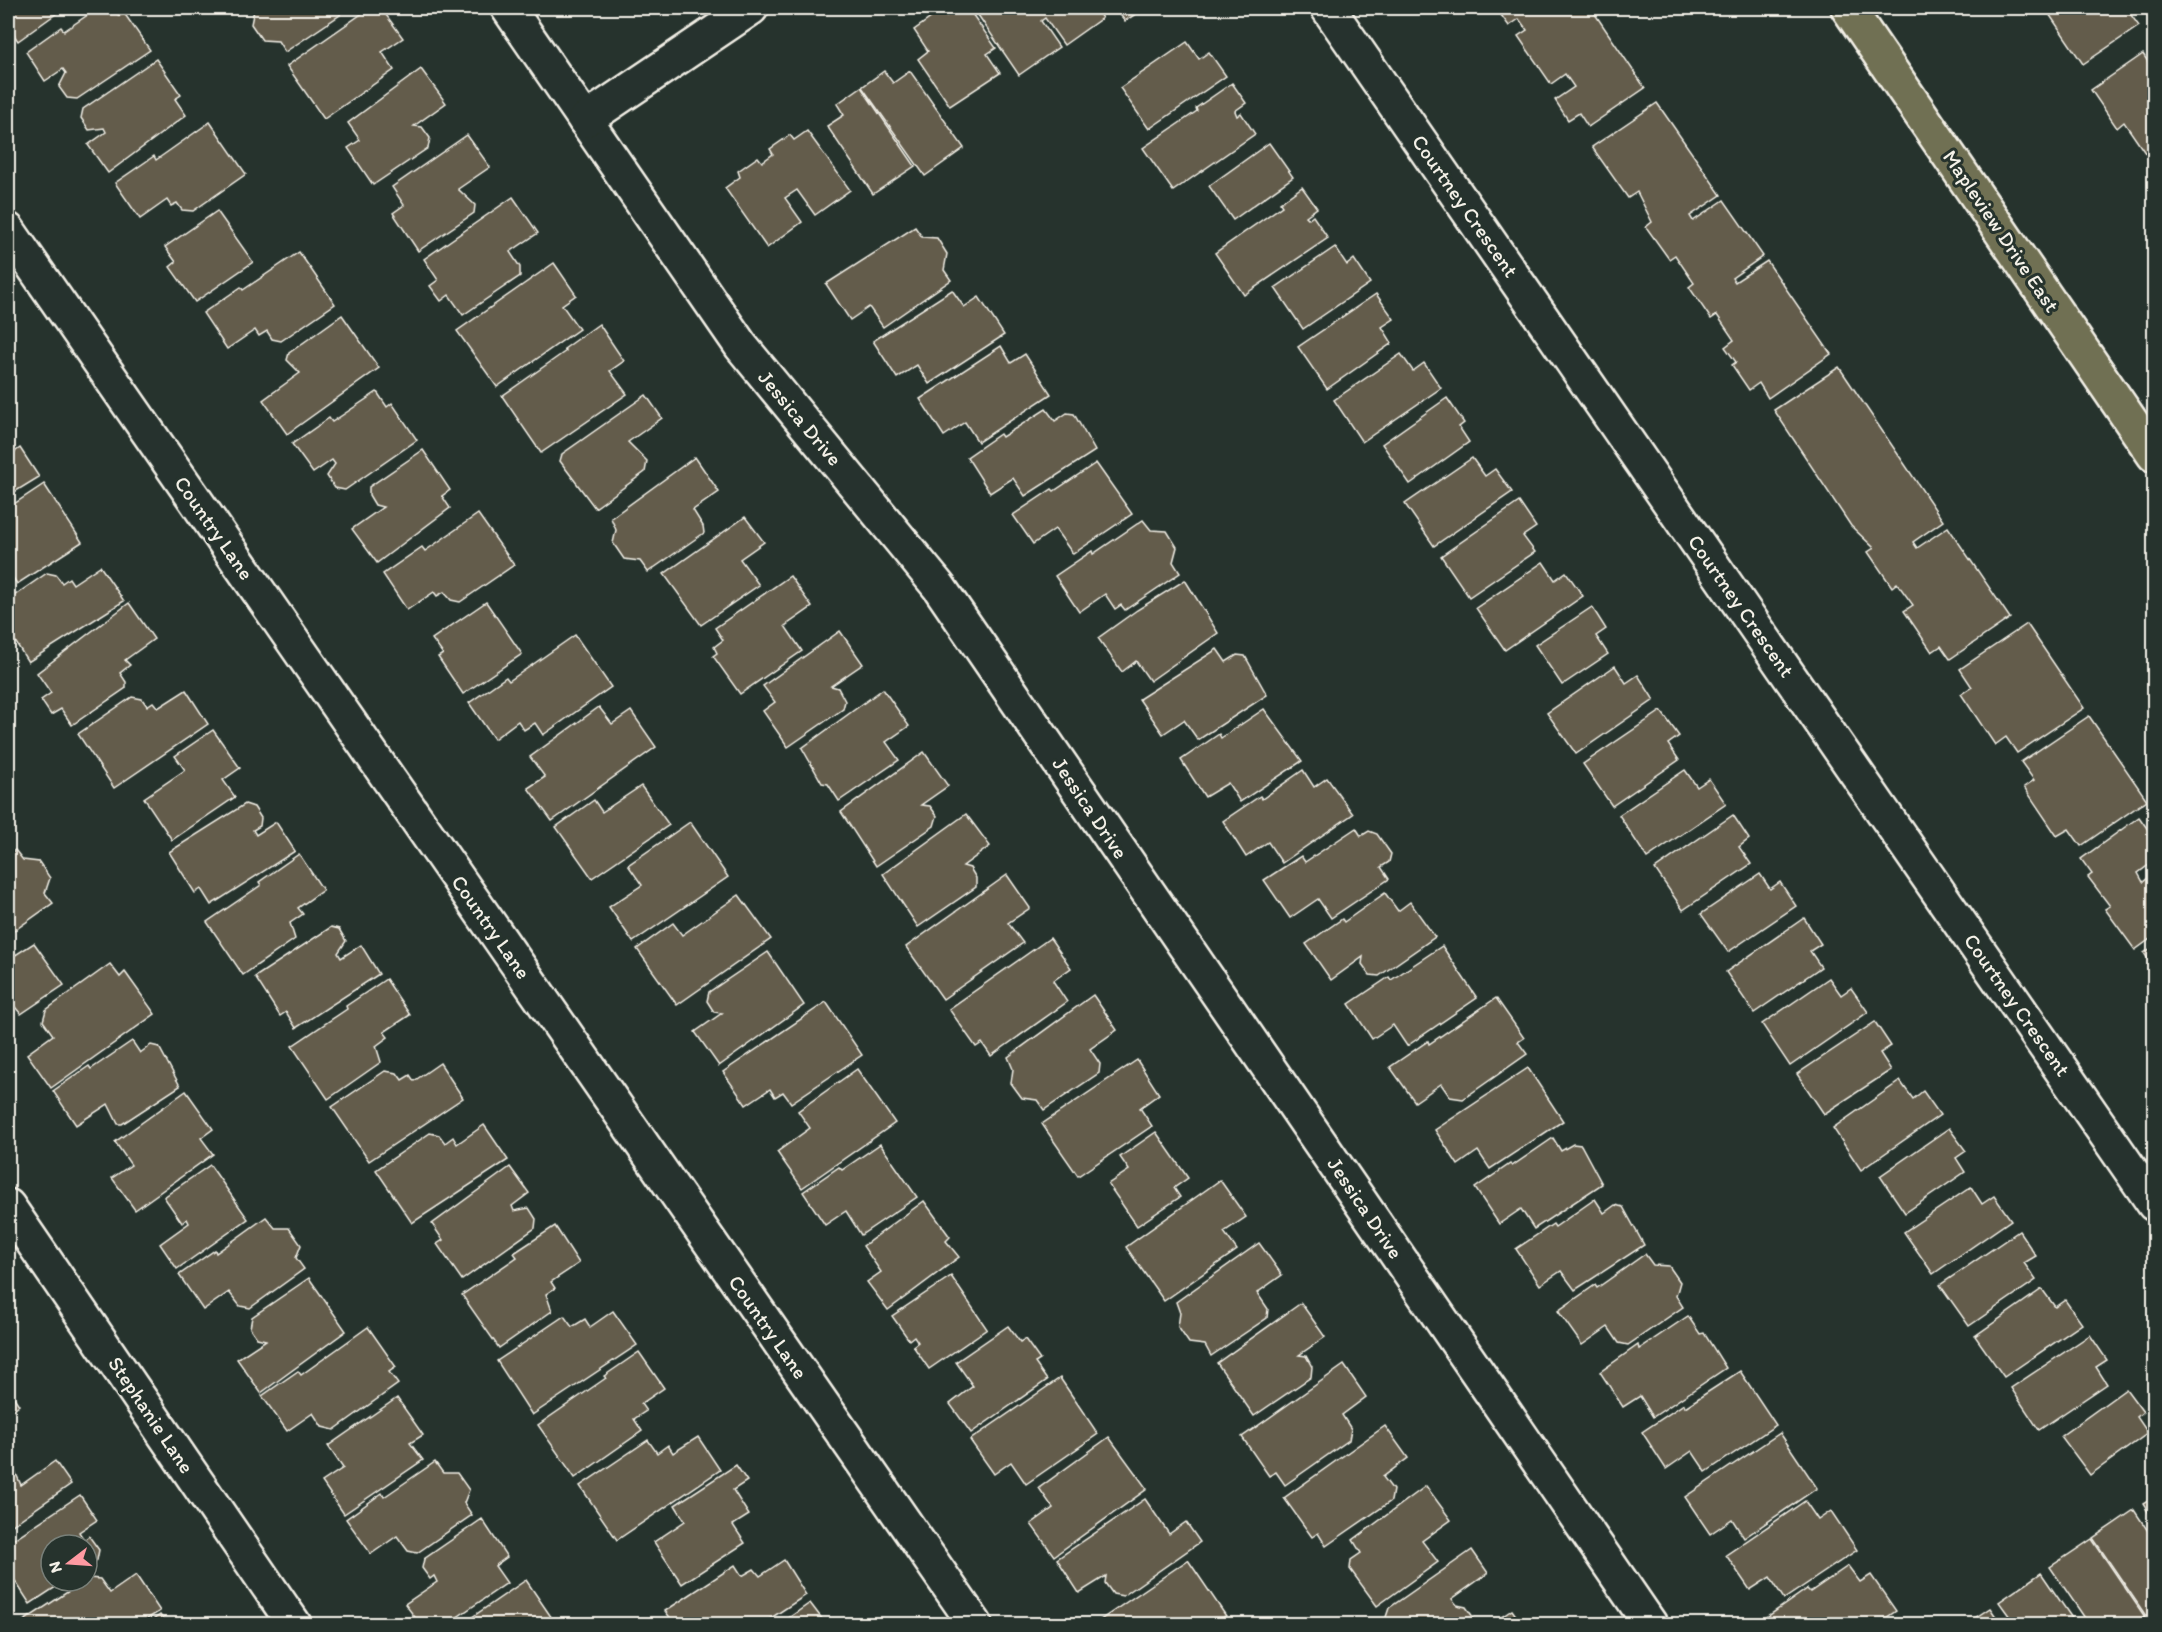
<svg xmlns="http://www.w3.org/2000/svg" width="2162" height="1632" viewBox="0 0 2162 1632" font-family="Itim,sans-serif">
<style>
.building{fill:#635c4c;stroke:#f4f1e8;stroke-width:1.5}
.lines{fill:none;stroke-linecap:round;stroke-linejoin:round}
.minor-casing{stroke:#f4f1e8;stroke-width:38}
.major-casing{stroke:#f4f1e8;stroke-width:38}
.minor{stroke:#26332d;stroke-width:33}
.major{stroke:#706f52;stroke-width:33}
.labels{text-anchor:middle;stroke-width:6;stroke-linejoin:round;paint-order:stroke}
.street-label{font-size:21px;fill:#f4f1e8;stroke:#26332d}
</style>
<rect width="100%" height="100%" fill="#26332d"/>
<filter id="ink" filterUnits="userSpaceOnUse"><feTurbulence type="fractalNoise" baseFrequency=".0167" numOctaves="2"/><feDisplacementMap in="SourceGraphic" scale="12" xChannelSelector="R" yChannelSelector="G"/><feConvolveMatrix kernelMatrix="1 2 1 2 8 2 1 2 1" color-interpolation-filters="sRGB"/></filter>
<g filter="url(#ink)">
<g class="building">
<path d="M8 8H64L18 41 8 26Z"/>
<path d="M98 8H113L119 16 124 13 150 50 77 99 67 98 59 87 66 73 63 69 45 81 26 52 61 27 64 31Z"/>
<path d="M252 8H342L340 15 285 52 278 41 262 40 251 24 254 10Z"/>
<path d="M370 8H381L403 38 382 52 394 70 324 119 287 66Z"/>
<path d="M959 8H968L996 48 987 54 1000 73 950 106 918 59 928 51 914 30 942 10 946 16Z"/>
<path d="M990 8H1095L1102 18 1064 45 1045 18 1041 21 1059 47 1019 75 978 15Z"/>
<path d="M1115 8H1145L1125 21Z"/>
<path d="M1496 8H1591L1645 88 1588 127 1579 113 1568 120 1555 100 1574 87 1565 74 1551 84 1518 36 1527 30 1519 19 1509 26Z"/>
<path d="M2045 8H2126L2139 26 2083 64Z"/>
<path d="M1187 42 1199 59 1209 52 1226 76 1149 129 1120 88Z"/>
<path d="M2143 54 2154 71V161L2152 163 2124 122 2117 128 2091 90Z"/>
<path d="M156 59 181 95 175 99 186 115 108 173 88 145 106 132 104 128 89 130 81 118 83 109Z"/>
<path d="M421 69 446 103 414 126 422 127 430 138 428 148 373 185 348 148 360 140 348 123Z"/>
<path d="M884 71 893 83 910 71 964 148 925 176 862 87Z"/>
<path d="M1232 83 1246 103 1235 111 1237 116 1241 113 1255 134 1173 191 1143 148 1197 111 1196 108Z"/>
<path d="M861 87 915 166 873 194 827 126 844 115 837 104Z"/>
<path d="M1657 103 1721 195 1690 216 1693 221 1724 200 1763 256 1732 278 1735 282 1767 261 1831 354 1768 398 1759 383 1749 390 1732 365 1736 362 1725 347 1734 340 1717 315 1711 319 1689 287 1694 283 1675 255 1669 259 1646 227 1652 222 1637 192 1628 198 1592 147Z"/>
<path d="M210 122 246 174 193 211 182 210 177 203 171 206 167 200 140 219 115 183 154 156 156 160Z"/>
<path d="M807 131 850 190 815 215 797 190 785 198 802 222 767 248 725 188 740 177 738 171 758 157 762 162 773 154 770 149 790 135 794 140Z"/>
<path d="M467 135 490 167 458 189 475 205 474 213 418 251 393 213 404 205 392 187Z"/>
<path d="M1269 143 1293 177 1233 220 1209 186Z"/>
<path d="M1302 187 1317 208 1306 216 1309 219 1313 216 1328 238 1244 295 1215 253 1282 206 1280 203Z"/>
<path d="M513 197 538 233 510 252 520 267V276L463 315 449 295 441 301 430 286 438 280 424 259Z"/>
<path d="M217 211 253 262 195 302 170 267 176 262 165 247Z"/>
<path d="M915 227 922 237 937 238 947 254 944 270 951 280 883 327 869 307 850 320 826 284Z"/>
<path d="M1335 247 1347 265 1354 259 1370 283 1303 329 1275 288Z"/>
<path d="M299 252 335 304 281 341 272 339 267 331 259 336 255 330 227 349 203 313 241 287 243 290Z"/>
<path d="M554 263 576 295 562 305 579 329 497 387 457 331Z"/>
<path d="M952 290 964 307 979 297 1004 335 929 384 917 365 897 378 873 341Z"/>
<path d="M1376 294 1394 319 1382 327 1392 343 1327 389 1298 347Z"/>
<path d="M342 315 379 368 287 434 263 400 300 373 287 360 289 353Z"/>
<path d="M599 324 624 361 610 371 627 394 541 453 502 396 566 351 564 349Z"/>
<path d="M1001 346 1011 363 1025 354 1051 394 978 442 965 422 944 436 920 399Z"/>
<path d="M1401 354 1413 371 1424 363 1441 388 1362 442 1334 400Z"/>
<path d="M1839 367 1943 521 1913 542 1917 548 1948 527 2010 618 1950 659 1941 646 1932 652 1904 611 1913 605 1897 583 1892 587 1868 552 1874 548 1851 526 1774 410Z"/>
<path d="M377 392 387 407 392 403 417 440 345 490 335 488 327 476 335 464 332 460 313 473 292 444 329 418 332 422Z"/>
<path d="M646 395 662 418 628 442 647 461 645 472 595 508 560 461 562 454Z"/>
<path d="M1447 398 1464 423 1459 427 1469 442 1410 484 1382 444Z"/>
<path d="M1046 409 1055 421 1067 413 1074 414 1095 451 1025 496 1013 478 990 493 967 457 1000 434 1002 437Z"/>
<path d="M20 448 39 477 8 496V457Z"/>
<path d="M423 450 450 490 442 496 450 508 377 563 352 529 383 507 375 505 369 495V487Z"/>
<path d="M695 457 719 492 693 510 703 526 704 533 648 572 640 561 624 559 613 543 616 530 611 518Z"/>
<path d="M1472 458 1485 476 1495 469 1512 492 1434 546 1405 504Z"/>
<path d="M1096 463 1132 514 1073 554 1055 529 1033 544 1013 515 1052 489 1054 491Z"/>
<path d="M44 484 82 542 17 584 8 570V508Z"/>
<path d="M1519 502 1536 527 1523 536 1535 552 1469 597 1441 556Z"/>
<path d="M478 514 514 565 460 602 451 600 444 592 437 596 434 592 407 610 383 574 422 547 425 551Z"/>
<path d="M745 517 764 542 740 559 759 585 701 625 664 574Z"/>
<path d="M1143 520 1151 530 1167 531 1177 547 1173 562 1180 573 1125 610 1121 605 1115 609 1105 594 1079 612 1055 576 1092 551 1093 554Z"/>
<path d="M1543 562 1555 580 1566 572 1583 596 1505 650 1476 608Z"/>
<path d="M100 566 124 601 28 662 8 630V600L47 573 56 575 62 583 69 578 73 584Z"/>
<path d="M790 576 812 607 785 626 802 651 740 694 713 656 717 653 714 647 723 640 715 628Z"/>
<path d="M1185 580 1218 633 1150 681 1136 661 1122 672 1098 638 1137 610Z"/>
<path d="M486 602 522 654 463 694 438 657 443 654 432 639Z"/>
<path d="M129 603 154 639 125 660 130 665 120 673 126 682V688L72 725 61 709 51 715 41 700 51 693 37 673Z"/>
<path d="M1592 607 1606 629 1596 636 1608 654 1562 685 1535 645Z"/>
<path d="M2027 624 2084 708 2017 753 2006 737 1995 745 1961 694 1972 687 1960 669Z"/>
<path d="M840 631 863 664 831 686 838 688 845 701 843 709 788 747 763 711 775 702 763 686Z"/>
<path d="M575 635 611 687 543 735 535 723 524 730 518 721 494 739 469 703 506 677 509 681Z"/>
<path d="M1217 649 1226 662 1237 655 1245 656 1267 695 1198 740 1184 720 1163 734 1139 699Z"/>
<path d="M1615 666 1626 683 1638 675 1654 700 1576 754 1547 713Z"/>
<path d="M883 689 909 726 886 742 899 760 839 801 828 784 822 783 802 748Z"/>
<path d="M186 690 208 724 114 788 78 734 132 697 142 699 147 706 153 702 158 708Z"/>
<path d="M599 707 612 724 631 711 656 747 552 821 528 788 545 777 530 757Z"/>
<path d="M1264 709 1302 761 1240 802 1228 783 1205 797 1181 760 1219 734 1221 738Z"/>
<path d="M1661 711 1679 736 1668 744 1679 760 1612 806 1583 764Z"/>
<path d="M2089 716 2147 800 2081 846 2069 829 2057 836 2024 787 2034 780 2021 762Z"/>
<path d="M213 730 240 768 223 780 235 797 172 840 144 798 185 770 175 756Z"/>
<path d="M924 752 948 786 921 805 930 806 937 816 934 826 876 866 841 812Z"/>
<path d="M1303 770 1314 787 1327 778 1353 814 1282 863 1268 842 1246 857 1223 821 1260 796 1262 799Z"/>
<path d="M1685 770 1697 787 1709 779 1726 804 1647 858 1619 815Z"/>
<path d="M641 786 669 825 592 878 556 827 594 800 602 812Z"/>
<path d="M245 804 254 807 261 818 260 826 253 830 256 835 276 822 295 851 211 905 201 889 195 893 169 852Z"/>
<path d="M966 814 990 846 963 866 970 868 976 878V887L918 927 883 874Z"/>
<path d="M1733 815 1749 839 1739 847 1751 864 1683 910 1655 869Z"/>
<path d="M2139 817 2154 838V861L2138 873 2143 882 2154 873V936L2135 950 2105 909 2110 906 2088 877 2092 874 2081 859Z"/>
<path d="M690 822 728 877 633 942 609 907 642 885 628 865Z"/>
<path d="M1356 828 1361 836 1369 831 1377 834 1391 854 1389 862 1381 867 1389 879 1331 918 1318 899 1290 918 1264 880 1301 856 1305 862Z"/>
<path d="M15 850 23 860 39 862 50 878 45 893 53 903 8 935V855Z"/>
<path d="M299 854 323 890 298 908 303 914 290 923 295 939 243 975 207 922 261 885 259 882Z"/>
<path d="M1760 874 1770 889 1780 882 1796 906 1728 952 1701 914Z"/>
<path d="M1007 875 1030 908 1008 923 1023 943 943 999 906 947Z"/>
<path d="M1385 893 1398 911 1410 902 1435 937 1379 976 1370 975 1362 964 1363 957 1331 980 1306 944 1342 919 1344 922Z"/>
<path d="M739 895 771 939 677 1005 637 949 673 923 682 935Z"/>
<path d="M1804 918 1821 944 1810 951 1821 967 1754 1013 1726 972Z"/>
<path d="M331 927 339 929 346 941 338 953 341 958 361 945 379 974 296 1028 286 1012 280 1016 255 977Z"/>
<path d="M1050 938 1071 968 1053 981 1067 1002 991 1056 982 1043 976 1047 949 1009Z"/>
<path d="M34 943 64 985 21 1014 15 1007 8 1012V946L14 956Z"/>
<path d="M1442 946 1477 998 1407 1046 1393 1025 1372 1039 1349 1004 1389 977 1391 980Z"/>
<path d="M2154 946V968L2144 953Z"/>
<path d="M768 952 804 1005 719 1066 695 1032 722 1013 714 1012 707 1001 709 992Z"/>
<path d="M110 964 120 977 125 972 155 1014 51 1088 27 1054 53 1035 43 1021 46 1010Z"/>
<path d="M1829 978 1841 995 1851 988 1868 1012 1790 1066 1762 1024Z"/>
<path d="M386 979 410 1015 384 1032 388 1037 376 1046 381 1062 328 1099 292 1046 347 1009 346 1006Z"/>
<path d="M1093 995 1117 1030 1090 1049 1100 1064 1099 1073 1044 1110 1037 1100 1022 1098 1011 1083 1013 1069 1008 1057Z"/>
<path d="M1496 998 1524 1038 1518 1042 1527 1054 1463 1099 1450 1097 1441 1084 1415 1102 1390 1067 1428 1041 1429 1044Z"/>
<path d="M826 1002 862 1055 791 1103 783 1092 775 1097 770 1089 746 1105 723 1072Z"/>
<path d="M1875 1022 1891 1046 1880 1053 1891 1070 1824 1114 1797 1074Z"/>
<path d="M132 1041 140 1053 151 1045 159 1047 180 1086 122 1124H118L108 1104 76 1125 53 1091 89 1066 91 1069Z"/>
<path d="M1137 1060 1159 1094 1140 1108 1152 1126 1078 1176 1042 1124Z"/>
<path d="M440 1063 463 1098 369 1161 332 1107 385 1071 397 1073 402 1080 410 1075 414 1081Z"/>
<path d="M1528 1068 1563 1121 1490 1169 1478 1151 1458 1165 1435 1130Z"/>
<path d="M857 1069 895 1123 802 1188 777 1152 810 1128 798 1111Z"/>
<path d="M1900 1081 1913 1099 1923 1091 1940 1115 1861 1170 1833 1128Z"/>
<path d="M186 1091 213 1129 201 1138 213 1154 135 1210 112 1178 131 1165 115 1142Z"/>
<path d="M484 1125 508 1160 412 1223 376 1170 430 1133 439 1135 445 1143 453 1137 457 1144Z"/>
<path d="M1949 1128 1966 1151 1956 1158 1965 1172 1905 1213 1880 1176Z"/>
<path d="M1156 1132 1188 1178 1174 1188 1180 1197 1137 1226 1108 1184 1129 1170 1120 1157Z"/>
<path d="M1553 1138 1561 1151 1573 1144 1581 1145 1602 1184 1534 1229 1521 1209 1499 1224 1475 1188 1510 1164 1512 1166Z"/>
<path d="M880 1144 917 1197 861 1235 846 1211 825 1225 803 1192 839 1167 842 1170Z"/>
<path d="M210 1165 248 1219 177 1269 160 1244 189 1223 187 1219 182 1223 164 1197Z"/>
<path d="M510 1167 529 1193 512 1206 514 1211 529 1208 536 1219 535 1228 462 1280 437 1244 443 1240 432 1224Z"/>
<path d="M1220 1180 1246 1217 1224 1232 1237 1250 1164 1301 1126 1247Z"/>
<path d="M1971 1187 1982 1204 1994 1196 2011 1220 1933 1274 1904 1232Z"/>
<path d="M1595 1199 1604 1213 1615 1205 1623 1207 1644 1245 1575 1290 1561 1271 1540 1285 1516 1249 1553 1224 1555 1227Z"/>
<path d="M924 1201 950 1237 946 1241 959 1257 888 1310 867 1282 881 1272 863 1246Z"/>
<path d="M266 1217 275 1228H289L301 1245 296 1258 304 1269 250 1308 240 1306 229 1292 203 1310 179 1275 215 1250 216 1253Z"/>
<path d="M555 1226 579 1263 551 1282 555 1288 546 1294 552 1311 499 1348 462 1295 517 1257 514 1253Z"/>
<path d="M2019 1231 2036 1256 2024 1263 2036 1280 1969 1326 1940 1285Z"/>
<path d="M1259 1243 1282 1275 1257 1293 1268 1309 1267 1318 1211 1356 1205 1345 1189 1343 1178 1327 1180 1313 1176 1302Z"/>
<path d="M1645 1254 1653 1265 1669 1266 1680 1282 1676 1296 1683 1307 1628 1345 1619 1343 1608 1327 1582 1345 1558 1311 1595 1285 1597 1288Z"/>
<path d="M951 1276 987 1329 929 1369 913 1346 918 1342 914 1336 909 1340 892 1316Z"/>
<path d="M309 1278 346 1331 261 1393 237 1359 266 1340 257 1338 250 1328 252 1317Z"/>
<path d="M2042 1289 2055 1307 2065 1300 2082 1324 2004 1377 1975 1336Z"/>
<path d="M1301 1303 1325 1337 1299 1355 1306 1356 1312 1367 1311 1377 1254 1416 1217 1363Z"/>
<path d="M613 1311 637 1345 532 1415 497 1361 564 1316 572 1327 585 1319 590 1327Z"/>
<path d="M1688 1316 1700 1334 1704 1333 1726 1368 1653 1417 1640 1396 1623 1407 1600 1372 1638 1345 1639 1349Z"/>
<path d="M1008 1326 1020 1342 1025 1339 1040 1360 1035 1363 1047 1380 971 1433 950 1404 973 1386 956 1362Z"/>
<path d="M368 1327 396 1367 389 1372 398 1384 334 1430 322 1427 313 1413 287 1431 262 1396 298 1371 301 1375Z"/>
<path d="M2090 1335 2107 1360 2096 1367 2107 1384 2039 1430 2011 1388Z"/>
<path d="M639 1352 664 1388 641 1404 646 1411 634 1419 642 1431 575 1478 538 1425 606 1378 604 1376Z"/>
<path d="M1344 1365 1366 1397 1342 1415 1351 1429 1349 1440 1285 1485 1276 1472 1269 1476 1242 1437Z"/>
<path d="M1740 1371 1776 1425 1706 1472 1692 1451 1666 1469 1642 1432 1684 1404 1685 1407Z"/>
<path d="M1060 1378 1098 1434 1026 1484 1011 1462 994 1474 970 1440Z"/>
<path d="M8 1388 19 1405 8 1413Z"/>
<path d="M2126 1389 2143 1412 2137 1417 2148 1433 2090 1475 2061 1436Z"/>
<path d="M397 1398 423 1435 410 1443 423 1460 344 1514 322 1482 343 1468 328 1446Z"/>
<path d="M1385 1426 1408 1458 1383 1477 1393 1490 1391 1501 1326 1546 1318 1533 1312 1537 1284 1498Z"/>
<path d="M1780 1433 1817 1488 1744 1538 1732 1519 1710 1534 1685 1497Z"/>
<path d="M698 1437 720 1470 617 1540 580 1486 648 1440 657 1453 668 1445 673 1453Z"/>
<path d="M1109 1437 1147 1489 1054 1556 1031 1524 1053 1508 1039 1488Z"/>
<path d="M8 1460H10L21 1485 55 1461 71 1484 8 1528Z"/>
<path d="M435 1462 443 1473H457L469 1490 464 1503 472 1515 417 1553 408 1551 397 1536 371 1554 346 1519 382 1493 384 1497Z"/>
<path d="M736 1465 747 1481 733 1490 749 1515 733 1525 745 1543 682 1584 654 1542 685 1521 675 1505Z"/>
<path d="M1426 1486 1451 1520 1422 1541 1438 1562 1377 1606 1350 1569 1351 1560 1361 1553 1353 1540Z"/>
<path d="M80 1495 97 1520 79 1532 84 1540 89 1536 99 1550 97 1560 87 1567V1545H51V1581H65L30 1604 8 1570V1543Z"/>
<path d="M2154 1497V1521L2143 1504Z"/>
<path d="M1145 1499 1169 1534 1186 1522 1200 1542 1123 1596 1113 1594 1105 1583 1106 1576 1079 1593 1057 1559Z"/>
<path d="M1805 1501 1818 1520 1831 1511 1857 1550 1784 1599 1770 1577 1750 1590 1726 1555Z"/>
<path d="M2134 1510 2154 1540V1611L2146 1616 2093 1538Z"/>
<path d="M482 1519 507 1557 495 1566 507 1583 447 1624H420L405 1604 437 1582 434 1576 430 1579 422 1568 424 1559Z"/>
<path d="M2092 1539 2145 1617 2133 1624H2115L2113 1622 2110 1624H2089L2050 1567Z"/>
<path d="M1472 1550 1488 1573 1452 1599 1457 1605 1466 1607 1473 1617 1471 1624H1392L1386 1617 1389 1608Z"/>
<path d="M784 1560 806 1595 762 1624H675L665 1611 735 1565 742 1576 754 1569 760 1576Z"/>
<path d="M1188 1560 1226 1616 1213 1624H1101L1099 1621Z"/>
<path d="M1848 1566 1860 1582 1871 1575 1896 1611 1877 1624H1773L1767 1617 1807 1589 1810 1592Z"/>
<path d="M2041 1573 2076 1624H2015L1999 1602Z"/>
<path d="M136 1575 160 1611 139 1624H19L84 1581H87L89 1578 100 1579 110 1593Z"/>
<path d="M526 1580 556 1624H460H462Z"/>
<path d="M810 1603 826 1624H780Z"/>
<path d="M1990 1608 2001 1624H1966Z"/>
<path d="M1512 1610 1522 1624H1491Z"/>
<path d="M160 1615 166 1624H147Z"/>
</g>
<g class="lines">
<defs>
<g id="minor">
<path d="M508 8 741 346 939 587 1650 1624"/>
<path d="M1328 8 2154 1204"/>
<path d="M585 120 751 8"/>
<path d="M8 230 975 1624"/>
<path d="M8 1206 294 1624"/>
</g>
<path id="major" d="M1848 8 2154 455"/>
</defs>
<use href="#minor" class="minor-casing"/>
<use href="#major" class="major-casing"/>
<use href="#minor" class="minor"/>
<use href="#major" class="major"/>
</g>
</g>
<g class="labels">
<g class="street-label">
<text transform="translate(1465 206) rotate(55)" y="7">Courtney Crescent</text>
<text transform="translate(2001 231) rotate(56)" y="7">Mapleview Drive East</text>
<text transform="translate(800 418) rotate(50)" y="7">Jessica Drive</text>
<text transform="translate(214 528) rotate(55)" y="7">Country Lane</text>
<text transform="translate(1741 606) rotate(55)" y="7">Courtney Crescent</text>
<text transform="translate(1090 808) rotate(56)" y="7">Jessica Drive</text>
<text transform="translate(491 927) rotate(55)" y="7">Country Lane</text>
<text transform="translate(2017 1005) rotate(55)" y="7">Courtney Crescent</text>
<text transform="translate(1365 1208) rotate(56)" y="7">Jessica Drive</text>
<text transform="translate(768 1327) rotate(55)" y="7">Country Lane</text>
<text transform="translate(151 1415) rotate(56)" y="7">Stephanie Lane</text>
</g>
</g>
<rect width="2162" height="1632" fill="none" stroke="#26332d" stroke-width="30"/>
<rect x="15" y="15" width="2132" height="1602" fill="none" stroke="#f4f1e8" stroke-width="2" filter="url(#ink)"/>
<g transform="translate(69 1563) rotate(253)"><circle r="28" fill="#26332d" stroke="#787f78" stroke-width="1.5"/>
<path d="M0-4.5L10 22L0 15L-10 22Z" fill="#ff9aa2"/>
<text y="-9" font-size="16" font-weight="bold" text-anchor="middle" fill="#f4f1e8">N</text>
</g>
</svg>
